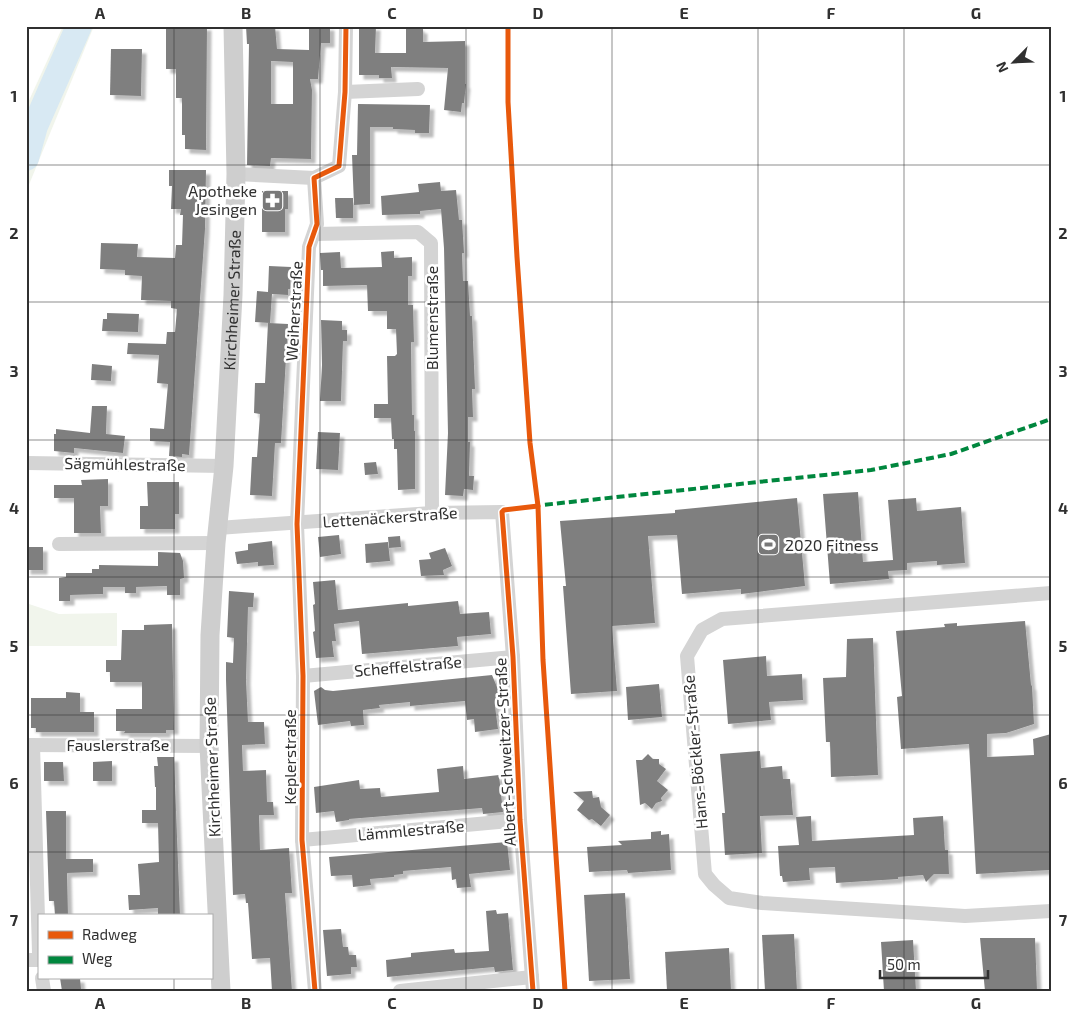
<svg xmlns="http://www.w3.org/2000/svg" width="1077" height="1017" viewBox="0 0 1077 1017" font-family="'Exo 2',sans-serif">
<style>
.green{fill:#f1f5ec}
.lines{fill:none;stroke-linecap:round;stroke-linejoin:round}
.river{stroke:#d8e9f3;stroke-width:26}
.building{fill:#7f7f7f;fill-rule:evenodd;filter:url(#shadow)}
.minor{stroke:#d4d4d4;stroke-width:14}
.secondary{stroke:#cecece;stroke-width:19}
.quiet{stroke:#00873e;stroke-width:4;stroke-dasharray:8 4;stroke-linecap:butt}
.cycleway-casing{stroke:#fff;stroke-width:8}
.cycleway{stroke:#e8590c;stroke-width:5}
.grid{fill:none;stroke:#303030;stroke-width:1;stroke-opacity:0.55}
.labels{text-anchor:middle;stroke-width:5;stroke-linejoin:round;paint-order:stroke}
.poi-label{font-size:16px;fill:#303030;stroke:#fff;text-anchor:end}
.street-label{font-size:16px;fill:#303030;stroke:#fff}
.neatline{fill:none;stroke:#303030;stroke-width:2}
.grid-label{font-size:16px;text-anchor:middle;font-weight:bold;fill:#303030}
</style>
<defs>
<filter id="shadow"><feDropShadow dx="4.5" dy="4.5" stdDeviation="1" flood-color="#0004"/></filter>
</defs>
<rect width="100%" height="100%" fill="#fff"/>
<g class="green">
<path d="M63 26H94L26 192V107Z"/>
<path d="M26 603 59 614 117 613V646H26Z"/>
</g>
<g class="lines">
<path class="river" d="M26 158 35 126 79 26"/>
</g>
<g class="building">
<path d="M166 26H207L206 150 185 149V135H182V98H176V69H166Z"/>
<path d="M246 26H275L277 49 309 50V26H330V43H321L318 79H310L312 90 311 159 271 158 270 166 247 165 249 44H247ZM271 61 293 62V104H271Z"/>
<path d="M359 26H376L375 53H406V26H417L420 27V29H423V42L465 41V84H466L464 103H462L461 112 444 110 448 68 391 67 392 78H379V75H359Z"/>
<path d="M111 49H142L141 96 110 95Z"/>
<path d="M358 104 430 105 429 133H415V130L393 129V127H370V204L354 205 352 155H357Z"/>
<path d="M169 170H206L205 229 189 455 182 454V457L169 456 170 442 150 441V428L164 429 168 384 157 383 159 355 127 354 128 343 166 344 167 332H175L177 309 171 308V301L141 300 142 276 125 275V270L100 269 101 243 138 244 137 257 175 258 176 245H182L183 215H180L181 209H171L172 186H169Z"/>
<path d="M440 182 441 191 456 190 459 220H462L464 253H462L463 281H468L470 316H472L475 389H472L473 417H468V442H470L469 476H474L473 490 464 489 463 496 445 495 448 433 444 248 441 209 420 211V214L382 215 381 196 419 192 418 184Z"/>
<path d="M262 191H288V209H285V232H262Z"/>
<path d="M335 198H353V218H336Z"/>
<path d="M394 251V258L412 257V276H408V305H413L414 342H411L412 415H414V431H415V489L398 490 397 449H394V439H392L391 418H374V404H388L387 356H395L397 354 396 329H387V311H368L367 285 323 286V270H321L320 253 340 252 341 268 382 267 381 252Z"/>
<path d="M269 266 291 267 290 289H288V295L272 294 270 323 255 322 257 291 268 292Z"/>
<path d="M107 313 139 314 138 332 102 331 103 319H107Z"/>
<path d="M321 320 342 321V330H347V341H343L341 401H320L322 365Z"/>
<path d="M268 323 288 324 281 443H275L272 496 250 495 252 457H257L260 414 254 413 255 383H265Z"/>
<path d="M92 364 112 366 111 381 91 380Z"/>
<path d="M92 406H107L106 434 125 436 123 453 74 448V453L54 451V434H56V429L90 433Z"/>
<path d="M318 432 340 433 338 470 316 469Z"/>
<path d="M376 462 378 474 365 475 364 463Z"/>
<path d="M108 479V506H100L101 533H74V498H54V485H82L81 480Z"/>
<path d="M147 482H179V514H175V529H140V506H148Z"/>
<path d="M858 492 863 562 893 560 888 500 916 498 917 511 961 507 965 563 937 565V561L907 563V570L888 571 889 579 830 584 823 494Z"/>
<path d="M797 498 805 586 741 594V589L682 594 677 535 648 536 655 623 612 626 617 691 571 694 563 586H566L560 521 675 513V510Z"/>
<path d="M339 535 341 554 320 557 318 537Z"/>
<path d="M400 536 401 547 389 548 388 537Z"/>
<path d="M272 541 274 565 258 566V562L237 564 235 552 248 550V544Z"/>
<path d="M388 542 390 561 366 563 365 544Z"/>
<rect x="26" y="547" width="17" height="23"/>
<path d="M445 548 452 566 443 570 444 575 421 576 419 560 431 559 429 553Z"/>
<path d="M158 552 180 553 183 561 184 578 180 579V595H167V586L136 587V593H125V587H103V594L70 595V601H59V578L66 577V573H92V569H99V565L158 566Z"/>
<path d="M335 580 338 610 408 603V606L458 601 460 614 489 612 491 634 457 637 458 646 362 654 359 621 334 624 336 641H332L334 657 316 658 313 632 315 631 313 605 315 604 313 582Z"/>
<path d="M229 591 254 593 253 607H248L246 680 248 722H264L265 744 242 745 243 771 266 770 267 802H273L274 815H259L260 850 289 848 292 893H285L292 991H272L270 958 252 959 248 903H246L245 894 233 895 226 680V662L233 663 234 638 227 637Z"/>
<path d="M1025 621 1031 685 1032 686 1034 724 1006 733 987 734V757L1034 755 1033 739 1051 734V870L976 874 969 744 901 749 897 697 902 696 896 631 945 627 944 624 957 623V626Z"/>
<path d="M172 624 174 730H166V733H124L125 731H116V709H142V682H110V672H106V660H121L122 630H144V625Z"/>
<path d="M873 638 878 775 831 777 830 742H826L823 678 846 677 847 639Z"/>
<path d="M766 656 767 676 802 674 803 700 769 702 771 720 728 724 723 660Z"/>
<path d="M492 675 499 692V697L495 706 498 729 475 732 474 719 467 720 465 701 410 706V702L379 705 380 708 363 710 364 725 351 726 350 721 318 725 314 691 321 687 325 690 333 691Z"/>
<path d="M659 684 662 717 628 720 626 687Z"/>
<path d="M66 692 80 693V712H94V732H36V728H31V698H66Z"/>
<path d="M760 751 761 768 782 766 783 779H790L793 815 760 816 762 853 725 855 722 813H725L720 754Z"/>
<path d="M648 754 653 759H659V764L666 769 657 781 668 790 661 798 662 801 656 803 652 809 645 803 640 805 638 782 636 760H642Z"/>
<path d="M157 757H174L180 916H158V908L129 910 128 895H140L138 864 159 862 158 823H142V810H156V787H155L154 766H158Z"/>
<path d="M112 761V781H93V762Z"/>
<path d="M44 762H63L64 781H44Z"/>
<path d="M463 766 464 779 499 775 503 812 483 814 482 808 349 819V820L336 822 334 811 316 813 314 787 359 780 360 789 380 788 381 797 439 792 437 769Z"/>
<path d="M592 791 593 798 599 797 601 807 610 815 601 826 592 819 589 820 577 810 584 801 573 792Z"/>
<path d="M46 811H66V859H93V872L67 873 68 916H55L54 901H49Z"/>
<path d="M811 816 812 841 914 835 913 818 943 816 945 850H948L949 874H934L926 882 923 875 898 877V879L836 883 835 867 809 868 810 880 783 882 782 876H780L778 846 799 845 796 817Z"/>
<path d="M661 831V835L669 834 671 870 628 873 627 870 589 872 587 847 622 845 618 841 651 839V832Z"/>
<path d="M507 842 510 870 469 874 471 887 457 888 456 879 452 880 451 867 403 871V874L394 875V877L370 879 371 885 353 887 352 875 331 876 329 857Z"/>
<path d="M625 893 630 979 589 981 584 895Z"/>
<path d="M496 910 497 914 508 913 513 970 495 972 494 967 387 977 386 960 411 957V953L454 949 455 953 489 951 486 911Z"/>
<path d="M341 929 343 947H348L349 955H356L357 967H351V974L327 976 323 930Z"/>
<path d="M794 934 797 991H765L762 935Z"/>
<path d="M980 938H1035L1037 991H985Z"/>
<path d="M913 940 916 991H884L881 942Z"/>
<path d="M729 948 731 991H667L665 952Z"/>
<path d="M60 978H80L81 989 62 991Z"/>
</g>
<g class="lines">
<g class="minor">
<path d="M345 92 418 89"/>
<path d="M236 174 314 178"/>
<path d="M314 234 418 232 431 243 432 513"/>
<path d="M27 463 224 466"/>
<path d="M218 528 432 513 502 512 513 657 520 820 533 991"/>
<path d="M59 544 216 543"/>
<path d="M1051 593 722 619 702 630 687 656 705 874 714 885 729 898 762 903 965 916 1051 911"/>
<path d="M303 676 513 657"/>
<path d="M26 745 209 746"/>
<path d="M33 745 39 953"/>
<path d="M302 840 520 820"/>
<path d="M26 960H39"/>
<path d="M42 978 44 991"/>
<path d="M315 991 302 840 303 676 297 524 309 247 317 224 314 178 339 166 345 92 346 26"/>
<path d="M400 991 532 977"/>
</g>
<path class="secondary" id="s1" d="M221 991 209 746 210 635 216 543 224 466 233 295 236 174 233 26"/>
<path class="quiet" d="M533 506 871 470 951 454 1051 419"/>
<defs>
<g id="cycleway">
<path d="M508 26V102L517 257 530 443 538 506 543 660 565 991"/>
<path d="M315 991 302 840 303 676 297 524 309 247 317 224 314 178 339 166 345 92 346 26"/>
<path d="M533 991 520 820 513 657 502 512 504 510 538 506"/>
</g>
</defs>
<use href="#cycleway" class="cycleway-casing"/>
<use href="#cycleway" class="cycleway"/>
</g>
<path class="grid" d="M174 26V916M320 26V991M466 26V991M612 26V991M758 26V991M904 26V991M26 165H1051M26 302H1051M26 440H1051M26 577H1051M26 715H1051M26 852H1051M174 978V991"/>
<defs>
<symbol id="pharmacy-square" viewBox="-11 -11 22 22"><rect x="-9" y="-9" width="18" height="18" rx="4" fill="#787878" stroke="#fff"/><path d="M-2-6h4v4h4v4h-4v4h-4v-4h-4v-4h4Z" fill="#fff"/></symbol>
<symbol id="stadium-square" viewBox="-11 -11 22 22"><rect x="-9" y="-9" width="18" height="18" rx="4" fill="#787878" stroke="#fff"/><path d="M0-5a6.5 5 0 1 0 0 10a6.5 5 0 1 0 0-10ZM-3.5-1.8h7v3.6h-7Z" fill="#fff"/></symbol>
</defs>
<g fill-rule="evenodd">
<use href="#pharmacy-square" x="260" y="188" width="25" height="25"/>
<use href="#stadium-square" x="756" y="532" width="25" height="25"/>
</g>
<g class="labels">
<g class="poi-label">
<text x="257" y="197">Apotheke<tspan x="257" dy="18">Jesingen</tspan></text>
<text x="785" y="551" text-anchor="start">2020 Fitness</text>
</g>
<g class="street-label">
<text dy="6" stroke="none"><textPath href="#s1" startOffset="692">Kirchheimer Straße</textPath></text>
<text transform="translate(294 311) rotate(-87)" y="6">Weiherstraße</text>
<text transform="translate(432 318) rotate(-90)" y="6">Blumenstraße</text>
<text transform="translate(125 464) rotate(1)" y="6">Sägmühlestraße</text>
<text transform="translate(390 517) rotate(-4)" y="6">Lettenäckerstraße</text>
<text transform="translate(408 666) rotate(-5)" y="6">Scheffelstraße</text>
<text x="118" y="751">Fauslerstraße</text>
<text transform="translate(505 752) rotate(-93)" y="6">Albert-Schweitzer-Straße</text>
<text transform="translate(695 752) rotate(-95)" y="6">Hans-Böckler-Straße</text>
<text transform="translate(290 757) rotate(-90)" y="6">Keplerstraße</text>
<text transform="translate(212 767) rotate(-92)" y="6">Kirchheimer Straße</text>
<text transform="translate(411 830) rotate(-5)" y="6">Lämmlestraße</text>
</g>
</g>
<rect width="1077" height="1017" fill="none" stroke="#ffffff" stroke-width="55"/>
<rect x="38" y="914" width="175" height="65" fill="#ffffff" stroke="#acacac"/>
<rect x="48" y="931" width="25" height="8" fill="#e8590c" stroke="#acacac"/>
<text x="82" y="940" font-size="15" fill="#303030">Radweg</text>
<rect x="48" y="956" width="25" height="8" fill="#00873e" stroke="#acacac"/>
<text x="82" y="964" font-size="15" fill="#303030">Weg</text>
<g transform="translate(1014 62) rotate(246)" stroke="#ffffff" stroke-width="4" paint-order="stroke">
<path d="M0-4L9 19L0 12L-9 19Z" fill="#303030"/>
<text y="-8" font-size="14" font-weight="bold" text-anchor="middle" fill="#303030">N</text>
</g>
<path d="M880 970v8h108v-8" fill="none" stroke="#303030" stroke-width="2.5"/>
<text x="887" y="970" font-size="15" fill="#303030" stroke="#ffffff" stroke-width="4" paint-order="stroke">50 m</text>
<rect x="28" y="28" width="1022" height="962" class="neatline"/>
<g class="grid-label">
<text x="100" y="19">A</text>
<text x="246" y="19">B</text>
<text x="392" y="19">C</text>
<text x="538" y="19">D</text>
<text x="684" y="19">E</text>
<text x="831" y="19">F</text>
<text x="976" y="19">G</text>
<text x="14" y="102">1</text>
<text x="1063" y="102">1</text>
<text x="14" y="239">2</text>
<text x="1063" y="239">2</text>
<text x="14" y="377">3</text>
<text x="1063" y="377">3</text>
<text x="14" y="514">4</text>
<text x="1063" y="514">4</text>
<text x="14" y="652">5</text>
<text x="1063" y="652">5</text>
<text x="14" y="789">6</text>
<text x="1063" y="789">6</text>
<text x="14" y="926">7</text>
<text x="1063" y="926">7</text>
<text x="100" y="1009">A</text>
<text x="246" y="1009">B</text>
<text x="392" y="1009">C</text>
<text x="538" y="1009">D</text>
<text x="684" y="1009">E</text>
<text x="831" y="1009">F</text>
<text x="976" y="1009">G</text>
</g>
</svg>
